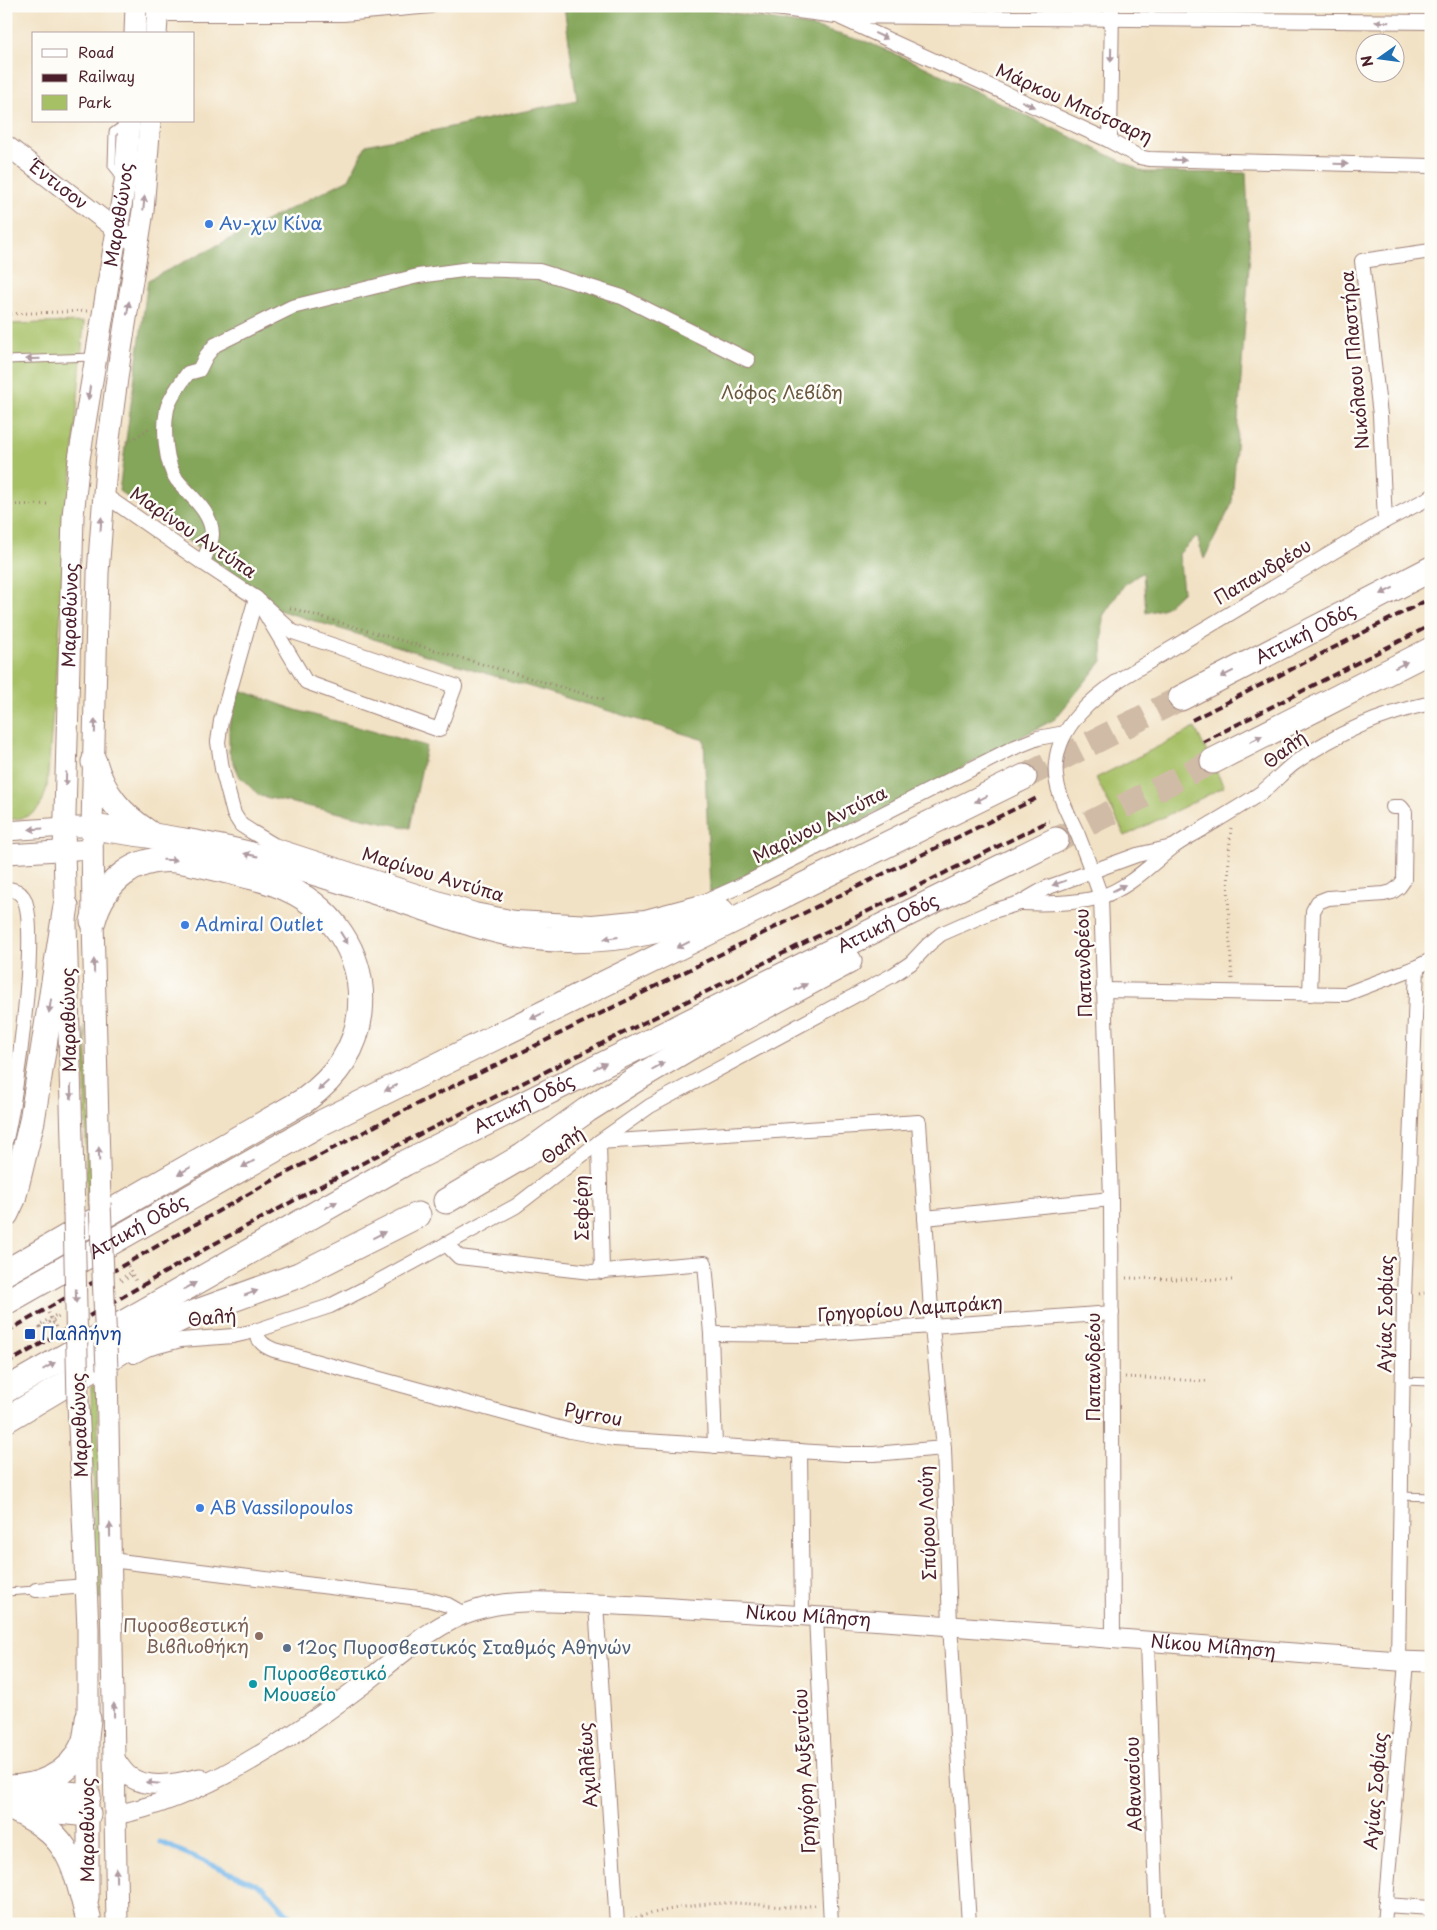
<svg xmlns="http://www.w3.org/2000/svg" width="1437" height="1930" viewBox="0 0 1437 1930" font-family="'Playpen Sans',sans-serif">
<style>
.green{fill:#a6c065;stroke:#787048}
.forest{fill:#84a65a;stroke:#676242}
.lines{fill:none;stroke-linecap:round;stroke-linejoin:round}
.stream{stroke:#76b8eb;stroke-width:5}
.highway-tunnel{stroke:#d0bba6;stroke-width:25;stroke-dasharray:25 12;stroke-linecap:butt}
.lane-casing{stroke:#9e8078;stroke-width:9}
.street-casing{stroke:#9e8078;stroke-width:16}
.secondary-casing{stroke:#9e8078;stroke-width:21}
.primary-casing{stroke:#9e8078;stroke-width:23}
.highway-casing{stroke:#9e8078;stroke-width:27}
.path{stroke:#9e8078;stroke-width:3;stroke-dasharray:1 4;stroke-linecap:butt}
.lane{stroke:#fff;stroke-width:7}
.street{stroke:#fff;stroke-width:14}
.secondary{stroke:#fff;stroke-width:19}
.primary{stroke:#fff;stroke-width:21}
.highway{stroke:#fff;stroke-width:25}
.rail{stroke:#4a1f2b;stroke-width:4;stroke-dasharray:8 4;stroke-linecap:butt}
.primary-bridge-casing{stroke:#9e8078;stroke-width:23;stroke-linecap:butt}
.primary-bridge{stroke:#fff;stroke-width:21}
.oneway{fill:#ae9aa0}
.shop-dot{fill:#3f7fe0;stroke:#fdfcf7;stroke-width:2}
.transit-dot{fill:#1a4fb4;stroke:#fdfcf7;stroke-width:2}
.education-dot{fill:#8d6e63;stroke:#fdfcf7;stroke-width:2}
.service-dot{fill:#5c6f8a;stroke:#fdfcf7;stroke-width:2}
.culture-dot{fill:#0f9aa8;stroke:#fdfcf7;stroke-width:2}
.labels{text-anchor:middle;stroke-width:5;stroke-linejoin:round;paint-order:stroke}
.street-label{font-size:18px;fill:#4a1f2b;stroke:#fdfcf7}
.shop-label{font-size:18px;fill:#366cbe;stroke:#fdfcf7;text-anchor:start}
.park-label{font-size:18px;fill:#6a573f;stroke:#fdfcf7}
.transit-label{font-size:18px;fill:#164399;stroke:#fdfcf7;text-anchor:start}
.education-label{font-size:18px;fill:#785e54;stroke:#fdfcf7;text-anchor:end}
.service-label{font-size:18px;fill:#4e5e75;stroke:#fdfcf7;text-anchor:start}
.culture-label{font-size:18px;fill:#0d838f;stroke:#fdfcf7;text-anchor:start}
</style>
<rect width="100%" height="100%" fill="#fdfcf7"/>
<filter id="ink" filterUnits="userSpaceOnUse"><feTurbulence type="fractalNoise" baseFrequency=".02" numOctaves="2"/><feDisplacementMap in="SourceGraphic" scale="10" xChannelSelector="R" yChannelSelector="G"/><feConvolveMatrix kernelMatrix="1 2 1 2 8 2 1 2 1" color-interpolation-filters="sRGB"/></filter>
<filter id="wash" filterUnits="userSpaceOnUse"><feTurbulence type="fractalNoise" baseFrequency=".0096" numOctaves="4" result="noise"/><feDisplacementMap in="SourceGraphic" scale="20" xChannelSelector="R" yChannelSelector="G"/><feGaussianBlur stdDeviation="1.12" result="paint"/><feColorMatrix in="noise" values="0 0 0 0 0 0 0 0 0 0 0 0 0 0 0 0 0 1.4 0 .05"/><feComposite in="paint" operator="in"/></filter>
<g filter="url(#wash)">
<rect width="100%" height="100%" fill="#f2e2c5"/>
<g class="green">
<path d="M84 322 47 786C41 812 34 818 6 820V324Z"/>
<path d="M1195 728 1224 787 1125 836 1096 778Z"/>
<path d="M84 1025 86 1033 94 1208 87 1211Z"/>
<path d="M97 1384 102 1598 99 1599 94 1564 91 1387Z"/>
</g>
<g class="forest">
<path d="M564 6H694L809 26 867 42 921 65 1144 172 1246 173 1250 253 1232 504 1204 559 1197 536 1179 554 1183 591 1165 608 1146 613 1143 572 1124 585 1103 616 1102 661 1055 719 863 820 710 893 704 740 275 609 258 592 119 491 148 280 349 179 366 145 577 100Z"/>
<path d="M240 690 296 710 426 746 410 828 260 796 240 777 229 752V725Z"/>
</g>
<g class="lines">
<path class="stream" d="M160 1842 263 1887 297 1924"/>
</g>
</g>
<g filter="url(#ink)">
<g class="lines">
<g class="highway-tunnel">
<path d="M1024 777 1181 698"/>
<path d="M1056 840 1213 761"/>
</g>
<defs>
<g id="lane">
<path d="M121 177 112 166 113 132 124 124"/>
<path d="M6 360 93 357"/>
<path d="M1403 1381 1431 1382"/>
<path d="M1401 1496 1431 1497"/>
<path d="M6 1592 36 1590"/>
</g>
<g id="street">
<path d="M760 6 836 16 1431 22"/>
<path d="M157 14H343L431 6"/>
<path d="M841 18 1110 141 1139 157 1149 159 1431 166"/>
<path d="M1110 141 1112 6"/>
<path d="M103 494 197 559 256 598 221 721 218 742 222 769 234 814 241 825 252 832 274 845 475 910 515 918 592 922 645 917 709 900 740 886 1013 748 1038 738 1065 733"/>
<path d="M1385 521 1380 415 1362 261 1431 251"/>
<path d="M202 563C206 554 212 544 212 534 212 512 189 495 177 480 165 464 163 429 167 409 170 397 181 383 188 373L199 370 206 356 215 345 292 307 418 276 470 269 539 271 622 297 748 360"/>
<path d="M256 598 293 632 455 686 439 730 306 682Z"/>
<path d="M6 889C12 889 19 891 23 897 41 924 15 1103 6 1139"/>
<path d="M1021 903C1047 904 1075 904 1100 897 1129 888 1149 866 1172 848 1182 840 1193 835 1204 828 1224 816 1243 805 1262 792 1274 783 1284 770 1296 762 1338 732 1381 714 1431 703"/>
<path d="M1103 990 1346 994 1417 967 1431 960"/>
<path d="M1310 994 1313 911 1318 902 1328 898 1384 894 1392 892 1399 887 1404 880 1405 812 1401 807H1393"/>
<path d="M925 1218 1111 1199"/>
<path d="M446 1244 459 1257 591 1272 705 1263 711 1334 715 1446"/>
<path d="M602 1272 599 1142 919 1122 932 1327 944 1448 950 1625 969 1924"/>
<path d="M255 1331C259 1342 264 1346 274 1350L570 1431 614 1439 845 1454H874L944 1448"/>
<path d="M711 1334 807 1335 1112 1313"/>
<path d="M134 1356 147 1349 181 1340 233 1336 255 1331 330 1306 366 1288 516 1206 599 1142 650 1106 893 975 911 963 928 945 941 934 993 911 1020 903 1046 888 1137 855 1172 847"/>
<path d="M800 1451 802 1615"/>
<path d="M111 1560 427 1599 448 1605 464 1614"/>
<path d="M36 1590 86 1586"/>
<path d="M596 1604 617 1924"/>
<path d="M816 1616 831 1924"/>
<path d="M1113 1639 1111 1199 1101 897C1094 876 1086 856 1078 835 1068 813 1053 788 1056 763 1059 725 1093 698 1122 678L1385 521 1431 497"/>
<path d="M1147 1642 1157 1924"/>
<path d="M1398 1661 1404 1296 1417 967"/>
<path d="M1385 1905 1431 1908"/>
<path d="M1384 1924 1406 1662"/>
</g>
<g id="secondary">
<path id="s1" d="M6 145 117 230 137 243"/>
<path d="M6 831 65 827H92"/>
<path d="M6 854 93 849"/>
<path d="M115 1759C119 1765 124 1773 130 1777 150 1790 178 1783 200 1778"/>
<path id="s2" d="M115 1815C199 1799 291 1739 358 1688 394 1661 433 1623 476 1610 514 1598 558 1602 597 1604 637 1606 678 1608 718 1611 945 1623 1172 1644 1398 1661L1431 1662"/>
</g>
<g id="primary">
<path d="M135 34 136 6"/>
<path d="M156 34 158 6"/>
<path d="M100 1203 93 921 92 827 98 573 107 454 120 356 143 211 150 121"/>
<path id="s3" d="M74 1213 64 851 73 516 79 459 125 182 129 121"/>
<path d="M107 1369 117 1924"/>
<path d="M78 1403 88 1629V1898"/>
</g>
<g id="highway">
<path id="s4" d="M1181 698 1431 569"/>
<path d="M1213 761 1431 650"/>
<path d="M94 762C103 794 121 815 149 833"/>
<path d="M92 827C156 836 220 845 282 863 328 876 373 891 419 906 454 918 488 930 524 936 592 946 658 935 721 911"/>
<path d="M446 1201 523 1156 587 1110 641 1076 702 1040 849 961"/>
<path d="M6 1214 13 1199 32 1121 66 906"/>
<path d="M6 1272 305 1100C334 1079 356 1050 360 1013 366 954 331 904 276 884 261 878 244 875 228 871 211 867 194 862 176 860 135 856 103 882 93 921"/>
<path id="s5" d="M6 1302 323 1122 1024 777"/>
<path id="s6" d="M6 1390 405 1163 1056 840"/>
<path d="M6 1420 155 1331 186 1316 299 1275 418 1215"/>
<path d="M6 1788C37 1788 70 1776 83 1745 87 1737 87 1727 88 1719"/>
<path d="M26 1790 88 1796"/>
<path d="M6 1806C67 1831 73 1857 88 1917"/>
<path d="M19 1807 88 1814"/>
</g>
</defs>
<use href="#lane" class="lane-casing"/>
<use href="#street" class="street-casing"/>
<use href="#secondary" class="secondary-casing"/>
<use href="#primary" class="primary-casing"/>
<use href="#highway" class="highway-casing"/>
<g class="path">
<path d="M6 314 87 311"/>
<path d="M127 443 147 430 149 426"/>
<path d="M6 505 49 504"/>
<path d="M290 608 605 700"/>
<path d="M1231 828C1226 878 1229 928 1232 979"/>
<path d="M128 1266 137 1283"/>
<path d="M1126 1278 1233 1280"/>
<path d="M120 1279 132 1272"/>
<path d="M122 1281 133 1275"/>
<path d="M1419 1294 1431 1292"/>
<path d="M48 1313 57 1329"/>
<path d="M40 1327 39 1325 58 1314"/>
<path d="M40 1327 59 1317"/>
<path d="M40 1327 41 1329 54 1323"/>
<path d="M1125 1377 1207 1381"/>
<path d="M631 1919C662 1910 694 1904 726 1903 757 1902 785 1911 815 1905"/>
</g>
<use href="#lane" class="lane"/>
<use href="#street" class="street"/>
<use href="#secondary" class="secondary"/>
<use href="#primary" class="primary"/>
<use href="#highway" class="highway"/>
<g class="rail">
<path d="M1192 720 1431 598"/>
<path d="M1203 742 1431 625"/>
<path d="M6 1332 266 1184 411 1107 1037 798"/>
<path d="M6 1364 214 1244 374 1157 1049 821"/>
</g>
<defs>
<g id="primary-bridge">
<path d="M100 1203 107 1369"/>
<path d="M74 1213 78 1403"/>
</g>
</defs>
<use href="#primary-bridge" class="primary-bridge-casing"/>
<use href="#primary-bridge" class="primary-bridge"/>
</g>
<defs><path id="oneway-solid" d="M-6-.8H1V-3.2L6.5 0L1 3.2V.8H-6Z" transform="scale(1.25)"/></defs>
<g class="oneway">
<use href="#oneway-solid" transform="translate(1382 22) rotate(-179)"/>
<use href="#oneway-solid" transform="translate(881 36) rotate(25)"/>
<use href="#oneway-solid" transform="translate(1111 55) rotate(91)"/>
<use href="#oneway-solid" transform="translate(1028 104) rotate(25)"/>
<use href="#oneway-solid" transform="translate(1179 160) rotate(1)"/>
<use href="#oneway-solid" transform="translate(1341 164) rotate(1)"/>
<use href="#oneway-solid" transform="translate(144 203) rotate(-84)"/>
<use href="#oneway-solid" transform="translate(128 308) rotate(-81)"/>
<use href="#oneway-solid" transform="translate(33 359) rotate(178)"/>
<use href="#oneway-solid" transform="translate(89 393) rotate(99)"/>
<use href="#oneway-solid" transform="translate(101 524) rotate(-86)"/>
<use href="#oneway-solid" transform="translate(1387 591) rotate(153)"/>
<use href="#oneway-solid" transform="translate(1401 665) rotate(-27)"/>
<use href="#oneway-solid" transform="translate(1227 674) rotate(153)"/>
<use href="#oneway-solid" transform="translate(95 726) rotate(-89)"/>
<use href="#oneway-solid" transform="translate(1256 739) rotate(-27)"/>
<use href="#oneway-solid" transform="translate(66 779) rotate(92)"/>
<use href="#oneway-solid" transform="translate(981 799) rotate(154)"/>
<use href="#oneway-solid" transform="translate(36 829) rotate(176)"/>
<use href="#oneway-solid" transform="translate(251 855) rotate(-168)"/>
<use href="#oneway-solid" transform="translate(170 860) rotate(1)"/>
<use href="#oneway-solid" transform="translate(1059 883) rotate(161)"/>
<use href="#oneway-solid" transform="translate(1119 888) rotate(-27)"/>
<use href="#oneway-solid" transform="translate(344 938) rotate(58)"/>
<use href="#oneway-solid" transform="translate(611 938) rotate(173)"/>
<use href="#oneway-solid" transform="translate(683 945) rotate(154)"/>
<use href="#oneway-solid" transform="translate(94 966) rotate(-91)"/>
<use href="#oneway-solid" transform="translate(801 987) rotate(-28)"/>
<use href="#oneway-solid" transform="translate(50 1006) rotate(99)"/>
<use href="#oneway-solid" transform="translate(537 1016) rotate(154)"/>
<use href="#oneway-solid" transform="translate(600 1066) rotate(-26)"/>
<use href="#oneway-solid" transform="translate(658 1066) rotate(-31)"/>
<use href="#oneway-solid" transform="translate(323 1086) rotate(137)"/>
<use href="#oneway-solid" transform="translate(391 1088) rotate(154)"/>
<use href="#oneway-solid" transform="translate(71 1092) rotate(89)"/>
<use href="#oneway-solid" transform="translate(99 1154) rotate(-92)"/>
<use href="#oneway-solid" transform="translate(248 1164) rotate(151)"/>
<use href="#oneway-solid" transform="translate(184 1171) rotate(150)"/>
<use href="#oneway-solid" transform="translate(331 1205) rotate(-30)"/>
<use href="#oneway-solid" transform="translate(379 1235) rotate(-27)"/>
<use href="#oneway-solid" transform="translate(190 1286) rotate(-30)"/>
<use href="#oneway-solid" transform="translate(251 1293) rotate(-20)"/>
<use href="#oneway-solid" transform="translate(76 1296) rotate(89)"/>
<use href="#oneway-solid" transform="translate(49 1366) rotate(-30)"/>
<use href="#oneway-solid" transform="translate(110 1530) rotate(-91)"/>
<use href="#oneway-solid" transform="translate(114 1710) rotate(-91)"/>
<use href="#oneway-solid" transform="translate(153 1783) rotate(-175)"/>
<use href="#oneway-solid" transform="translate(116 1875) rotate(-91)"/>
</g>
</g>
<g class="shop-dot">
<circle cx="209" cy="224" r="5"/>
<circle cx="185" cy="925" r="5"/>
<circle cx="200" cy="1508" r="5"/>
</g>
<rect class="transit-dot" x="24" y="1328" width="12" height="12" rx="2.5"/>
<circle class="education-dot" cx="259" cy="1636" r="5"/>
<circle class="service-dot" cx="287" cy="1648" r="5"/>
<circle class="culture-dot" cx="253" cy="1684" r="5"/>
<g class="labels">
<g class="street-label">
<text transform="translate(1074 104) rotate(24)" y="6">Μάρκου Μπότσαρη</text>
<text dy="6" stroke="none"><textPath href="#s1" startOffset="66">Έντισον</textPath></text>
<text dy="6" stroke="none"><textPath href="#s3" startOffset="1002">Μαραθώνος</textPath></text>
<text transform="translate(1355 360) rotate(-95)" y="6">Νικόλαου Πλαστήρα</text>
<text transform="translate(193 533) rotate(34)" y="6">Μαρίνου Αντύπα</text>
<text transform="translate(1263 572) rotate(-31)" y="6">Παπανδρέου</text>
<text dy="6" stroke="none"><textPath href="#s3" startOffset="598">Μαραθώνος</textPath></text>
<text dy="6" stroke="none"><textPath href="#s4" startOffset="140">Αττική Οδός</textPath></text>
<text transform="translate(1285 750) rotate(-37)" y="6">Θαλή</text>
<text transform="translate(820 825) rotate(-27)" y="6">Μαρίνου Αντύπα</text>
<text transform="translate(433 875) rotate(17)" y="6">Μαρίνου Αντύπα</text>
<text dy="6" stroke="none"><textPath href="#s6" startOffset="998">Αττική Οδός</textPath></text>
<text transform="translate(1084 963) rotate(-92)" y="6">Παπανδρέου</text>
<text transform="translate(69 1020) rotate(-91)" y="6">Μαραθώνος</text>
<text dy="6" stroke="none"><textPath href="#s6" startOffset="592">Αττική Οδός</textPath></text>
<text transform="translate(563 1146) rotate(-37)" y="6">Θαλή</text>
<text transform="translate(582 1208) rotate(-91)" y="6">Σεφέρη</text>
<text dy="6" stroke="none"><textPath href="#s5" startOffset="152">Αττική Οδός</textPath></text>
<text transform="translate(910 1309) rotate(-4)" y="6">Γρηγορίου Λαμπράκη</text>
<text transform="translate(1386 1314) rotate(-89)" y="6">Αγίας Σοφίας</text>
<text transform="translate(212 1318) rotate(-6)" y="6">Θαλή</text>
<text transform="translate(1094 1367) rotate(-90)" y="6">Παπανδρέου</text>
<text transform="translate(593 1415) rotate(10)" y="6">Pyrrou</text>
<text transform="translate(80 1425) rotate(-92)" y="6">Μαραθώνος</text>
<text transform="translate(928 1523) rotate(-92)" y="6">Σπύρου Λούη</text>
<text dy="6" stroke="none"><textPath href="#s2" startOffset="752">Νίκου Μίληση</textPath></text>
<text dy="6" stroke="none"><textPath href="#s2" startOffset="1158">Νίκου Μίληση</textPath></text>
<text transform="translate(588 1765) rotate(-94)" y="6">Αχιλλέως</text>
<text transform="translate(805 1771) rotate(-93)" y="6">Γρηγόρη Αυξεντίου</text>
<text transform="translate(1134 1784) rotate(-92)" y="6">Αθανασίου</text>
<text transform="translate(1376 1791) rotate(-85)" y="6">Αγίας Σοφίας</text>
<text transform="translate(88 1830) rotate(-90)" y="6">Μαραθώνος</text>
</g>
<g class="shop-label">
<text x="219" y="230">Αν-χιν Κίνα</text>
<text x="195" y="931">Admiral Outlet</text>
<text x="210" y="1514">AB Vassilopoulos</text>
</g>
<g class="park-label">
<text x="782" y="399">Λόφος Λεβίδη</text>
</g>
<g class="transit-label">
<text x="41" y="1340">Παλλήνη</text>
</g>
<g class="education-label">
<text x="249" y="1632">Πυροσβεστική<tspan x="249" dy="21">Βιβλιοθήκη</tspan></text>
</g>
<g class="service-label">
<text x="297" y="1654">12ος Πυροσβεστικός Σταθμός Αθηνών</text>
</g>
<g class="culture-label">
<text x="263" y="1680">Πυροσβεστικό<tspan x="263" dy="21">Μουσείο</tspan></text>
</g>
</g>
<rect width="1437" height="1930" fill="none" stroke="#fdfcf7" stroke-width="25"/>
<rect x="32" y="32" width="162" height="90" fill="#fdfcf7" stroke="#b5a4a5"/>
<rect x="42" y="49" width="25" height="8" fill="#ffffff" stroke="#b5a4a5"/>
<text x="78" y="58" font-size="15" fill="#4a1f2b">Road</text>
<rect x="42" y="74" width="25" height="8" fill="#4a1f2b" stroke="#b5a4a5"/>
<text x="78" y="82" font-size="15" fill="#4a1f2b">Railway</text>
<rect x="42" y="95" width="25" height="15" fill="#a6c065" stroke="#b5a4a5"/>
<text x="78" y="108" font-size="15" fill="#4a1f2b">Park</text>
<g transform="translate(1380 58) rotate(256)"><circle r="24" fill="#fdfcf7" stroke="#b5a4a5"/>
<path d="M0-4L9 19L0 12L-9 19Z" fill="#1f6fb2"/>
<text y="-8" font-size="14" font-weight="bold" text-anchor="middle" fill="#4a1f2b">N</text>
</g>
</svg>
